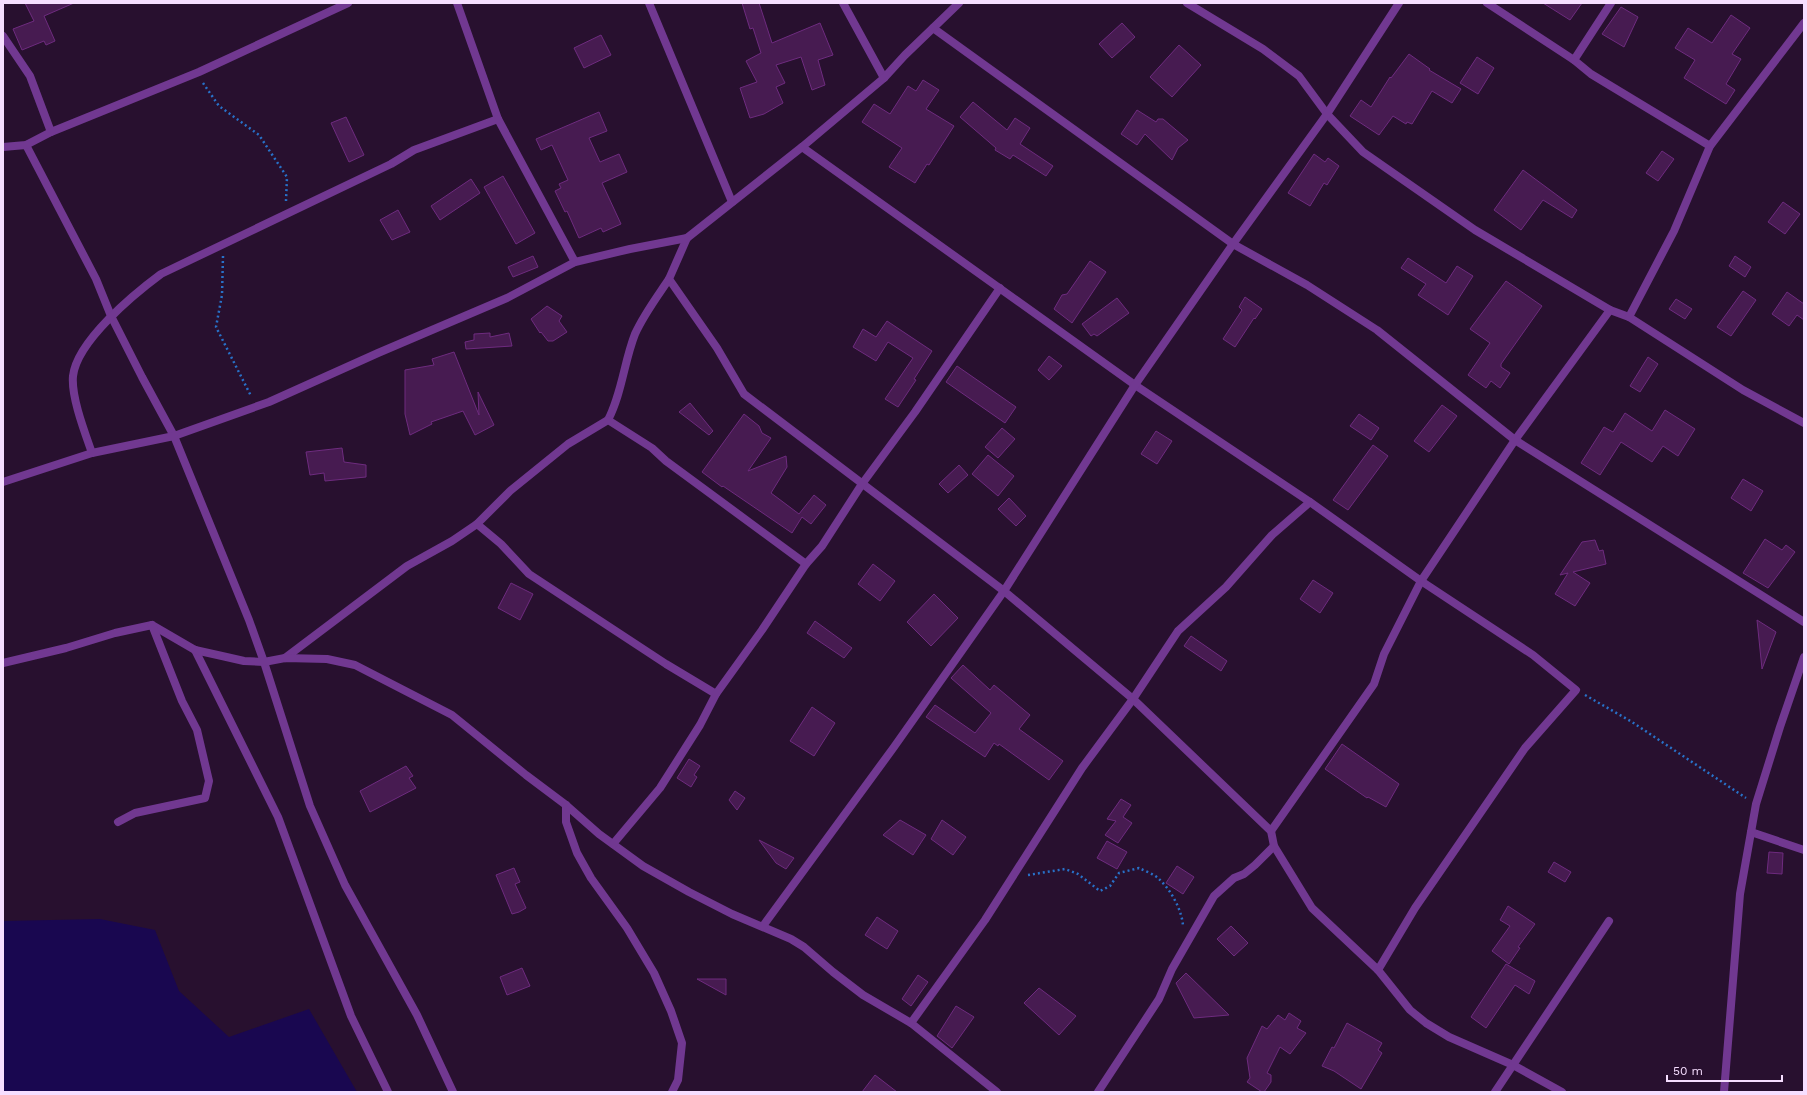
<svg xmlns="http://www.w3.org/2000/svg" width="1807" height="1095" viewBox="0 0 1807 1095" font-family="'Work Sans',sans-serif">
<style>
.water{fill:#190750}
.building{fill:#471b51;stroke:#6e2b7f}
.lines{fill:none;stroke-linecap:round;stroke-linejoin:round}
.path{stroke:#2871c8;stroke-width:2.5;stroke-dasharray:2 3;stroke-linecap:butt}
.minor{stroke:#713891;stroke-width:8}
</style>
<rect width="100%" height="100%" fill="#28102f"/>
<path class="water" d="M100 919 155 930 179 991 229 1037 309 1009 357 1092H3V921Z"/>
<g class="building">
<path d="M25 3H74L44 16 55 41 46 45 44 41 22 50 13 29 34 21Z"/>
<path d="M742 3H759L772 43 820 23 833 55 818 60 825 85 812 90 801 57 776 65 785 83 776 87 783 103 764 114 750 118 740 88 757 82 746 61 761 53 753 28 750 29Z"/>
<path d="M1543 3H1582L1570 20Z"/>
<path d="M1621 7 1638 17 1624 47 1602 34Z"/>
<path d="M1731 15 1750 28 1732 54 1741 59 1726 84 1735 90 1726 104 1684 78 1695 60 1675 48 1688 28 1712 43Z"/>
<path d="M1122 23 1135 37 1112 58 1099 44Z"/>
<path d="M601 35 611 55 584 68 574 48Z"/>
<path d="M1179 45 1201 65 1172 97 1150 77Z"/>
<path d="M1409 54 1430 69 1429 70 1461 89 1452 103 1432 91 1412 124 1407 122 1406 124 1393 116 1379 135 1350 116 1361 100 1371 107 1390 77 1391 78Z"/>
<path d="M1477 57 1494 68 1478 94 1460 83Z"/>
<path d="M923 80 939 90 926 109 954 126 929 165 927 164 915 183 889 167 902 148 862 122 874 104 890 114 908 86 916 91Z"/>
<path d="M973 102 1007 130 1015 118 1030 128 1020 144 1053 166 1046 176 1013 155 1010 159 995 150 996 148 960 117Z"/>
<path d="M1137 110 1156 122 1158 119H1163L1188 140 1178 148 1172 160 1145 134 1137 145 1121 134Z"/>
<path d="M599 112 607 131 589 138 600 162 619 154 627 172 602 183 621 224 603 232 601 228 579 238 567 211 565 212 555 191 561 188 559 184 568 180 552 145 541 150 536 139Z"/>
<path d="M346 117 364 155 349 162 331 123Z"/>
<path d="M1662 151 1674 159 1658 181 1646 173Z"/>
<path d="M1314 154 1325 162 1328 158 1339 166 1327 185 1324 183 1310 206 1288 193Z"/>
<path d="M1523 170 1577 210 1572 218 1543 200 1521 230 1494 210Z"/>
<path d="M503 176 535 233 516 244 484 187Z"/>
<path d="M471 179 480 193 440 220 431 206Z"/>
<path d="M1783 202 1800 214 1785 234 1768 222Z"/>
<path d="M398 210 410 232 392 240 380 220Z"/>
<path d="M533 256 538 267 513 277 508 267Z"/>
<path d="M1735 256 1751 267 1745 277 1729 266Z"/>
<path d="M1408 258 1446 283 1457 266 1473 276 1448 315 1418 295 1426 284 1401 268Z"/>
<path d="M1090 261 1106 272 1072 323 1054 309 1062 295 1067 294Z"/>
<path d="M1506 281 1542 306 1501 364V367L1510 373 1500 388 1491 381 1486 388 1468 375 1490 343 1470 329Z"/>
<path d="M1743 291 1756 300 1731 336 1717 327Z"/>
<path d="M1787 292 1804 304V320L1797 315 1789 326 1772 314Z"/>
<path d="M1245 297 1262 309 1255 319 1254 318 1235 347 1223 339 1242 310 1239 307Z"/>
<path d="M1117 298 1129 313 1097 336 1094 334 1091 336 1082 324Z"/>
<path d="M1676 299 1692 309 1685 319 1669 309Z"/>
<path d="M547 306 562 316 559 321 567 332 553 341H548L541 332 540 333 531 319Z"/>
<path d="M887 321 932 351 914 379 916 380 898 407 885 399 913 358 888 342 876 361 853 347 863 329 876 337Z"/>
<path d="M490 333V337L509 333 512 346 466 349 465 342 474 340V334Z"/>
<path d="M454 352 479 415 478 392 494 425 475 435 463 411 431 422 432 424 410 435 405 414V370L434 365 432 359Z"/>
<path d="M1049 356 1062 366 1049 380 1038 370Z"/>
<path d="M1648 357 1658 364 1640 392 1630 386Z"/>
<path d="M957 366 1016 407 1005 423 946 382Z"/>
<path d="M690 403 713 431 709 435 679 412Z"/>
<path d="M1442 405 1457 416 1429 452 1414 441Z"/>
<path d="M1665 410 1695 429 1678 456 1663 446 1652 462 1621 442 1600 475 1581 463 1604 427 1613 432 1625 413 1652 431Z"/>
<path d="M744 414 759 426 762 433 771 438 748 471 786 456 787 467 771 493 799 514 814 495 826 505 811 524 802 517 792 533 723 486 722 487 702 472Z"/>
<path d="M1359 414 1379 428 1371 440 1350 426Z"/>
<path d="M1002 428 1015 439 998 458 985 447Z"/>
<path d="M1156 431 1172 441 1157 464 1141 454Z"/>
<path d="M1373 445 1388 456 1348 510 1333 500Z"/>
<path d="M342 448 344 462 366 465V477L325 481 324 473 310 475 306 452Z"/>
<path d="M988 455 1014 476 998 496 972 474Z"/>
<path d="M959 465 968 475 948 493 939 484Z"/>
<path d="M1743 479 1763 491 1751 511 1731 498Z"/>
<path d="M1009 498 1026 516 1016 526 998 509Z"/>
<path d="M1765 539 1782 550 1786 545 1795 552 1768 588 1743 573Z"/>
<path d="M1595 540 1599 551 1603 550 1606 564 1573 572 1590 583 1575 606 1555 594 1568 573 1560 575 1582 542Z"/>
<path d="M873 564 895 581 880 601 858 584Z"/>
<path d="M1313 580 1333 593 1320 613 1300 599Z"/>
<path d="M511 583 533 594 520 620 498 608Z"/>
<path d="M934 594 958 618 931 646 907 622Z"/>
<path d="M1757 620 1776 632 1762 669Z"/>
<path d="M815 621 852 648 844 658 807 633Z"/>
<path d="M1191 636 1227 661 1221 671 1184 646Z"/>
<path d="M963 665 990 690 994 685 1030 715 1019 729 1063 761 1049 780 999 744 998 746 994 743 985 757 926 717 935 705 975 733 991 713 951 678Z"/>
<path d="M812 707 835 723 814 756 790 741Z"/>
<path d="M1342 744 1399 784 1386 807 1368 797 1367 798 1325 769Z"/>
<path d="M689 759 700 766 694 775 697 777 691 787 677 778Z"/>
<path d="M406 766 413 776 409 778 416 788 370 812 360 791Z"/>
<path d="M735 791 745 798 737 810 729 800Z"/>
<path d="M1121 799 1131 805 1123 817 1132 823 1118 843 1105 835 1116 821 1107 819Z"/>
<path d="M900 820 926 835 913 855 883 835Z"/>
<path d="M942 820 966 837 953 855 931 839Z"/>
<path d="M759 840 794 858 786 869 776 863Z"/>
<path d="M1107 841 1127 852 1117 869 1097 858Z"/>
<path d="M1769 852 1783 853 1782 874 1767 873Z"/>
<path d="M1554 862 1571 872 1565 882 1548 872Z"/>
<path d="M1177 866 1194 877 1183 894 1166 883Z"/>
<path d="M514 868 520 882 515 884 526 908 519 912 512 914 496 875Z"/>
<path d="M1508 906 1535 924 1518 947 1520 948 1509 964 1492 951 1510 926 1500 920Z"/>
<path d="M877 917 898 931 887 949 865 935Z"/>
<path d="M1231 926 1248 943 1234 956 1217 939Z"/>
<path d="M1506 964 1535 981 1529 994 1515 985 1486 1028 1471 1017Z"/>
<path d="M522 968 530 986 507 995 500 977Z"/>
<path d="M1186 973 1229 1015 1194 1018 1176 983Z"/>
<path d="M918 975 928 982 911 1006 902 999Z"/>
<path d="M697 979H726V995Z"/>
<path d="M1039 988 1076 1016 1059 1035 1024 1003Z"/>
<path d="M956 1006 974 1017 952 1048 937 1036Z"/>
<path d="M1289 1013 1301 1021 1297 1028 1306 1033 1290 1054 1280 1047 1267 1073 1271 1075V1082L1264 1092H1262L1247 1082 1250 1078 1247 1058 1262 1026 1267 1029 1278 1015 1285 1020Z"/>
<path d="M1347 1023 1382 1043 1378 1050 1382 1053 1361 1089 1334 1071 1322 1066 1332 1047 1334 1048Z"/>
<path d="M875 1075 897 1092H862Z"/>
</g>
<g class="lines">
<g class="path">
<path d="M203 83 219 106 259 135 287 177 286 201"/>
<path d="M223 256 222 295 216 327 251 396"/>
<path d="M1585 695 1632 722 1746 798"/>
<path d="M1028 875 1065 869 1078 874 1100 891 1110 886 1119 873 1139 868C1145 871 1154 874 1159 879 1171 890 1182 910 1183 926"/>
</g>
<g class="minor">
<path d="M457 3 498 119 575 262"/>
<path d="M649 3 732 202"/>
<path d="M843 3 884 78"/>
<path d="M1187 3 1263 49 1299 76 1327 114 1363 152 1475 230 1610 310 1629 317 1743 390 1804 423"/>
<path d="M1487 3 1574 60 1591 74 1710 146"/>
<path d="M933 28 1233 244 1307 285 1377 330 1515 440 1804 622"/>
<path d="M3 36 30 76 51 132"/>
<path d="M1574 60 1611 3"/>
<path d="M26 145 96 279 111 316 142 377 174 436 249 620 264 662 310 806 345 885 417 1015 453 1092"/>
<path d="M3 147 26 145 51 132 199 72 348 3"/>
<path d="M802 147 1135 385 1310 502 1421 581 1533 655 1576 690 1525 748 1415 908 1378 970"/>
<path d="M687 238 669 279 717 348 744 394 1004 591 1133 699 1271 831 1274 846 1312 908 1378 970 1410 1010 1426 1023 1449 1037 1513 1065 1562 1092"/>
<path d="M1629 317 1674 231 1710 146 1804 23"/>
<path d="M608 420C622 393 624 362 635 334 644 314 657 297 669 279"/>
<path d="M92 453C85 433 71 397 73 376 77 341 134 294 161 274L391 164 414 150 498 119"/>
<path d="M3 482 92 453 174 436 269 402 378 353 507 298 575 262 630 249 687 238 802 147 884 78 905 55 959 3"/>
<path d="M477 524 501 544 529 574 666 664 716 694"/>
<path d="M195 650 278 817 351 1016 388 1092"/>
<path d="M285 658 407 566 452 541 477 524 510 491 568 444 608 420 652 448 666 461 806 564 822 546 862 484 915 412 1000 288"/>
<path d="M3 663 66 648 115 633 152 625 195 650 222 656 244 661 264 662 285 658 327 659 355 665 452 715 526 775 566 805 599 834 643 866 689 892 732 914 791 939 804 947 833 972 863 995 911 1023 997 1092"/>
<path d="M566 805V822L577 853 591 878 627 928 654 973 671 1011 682 1043 678 1080 672 1092"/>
<path d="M118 822 135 813 205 798 209 781 197 730 182 701 152 625"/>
<path d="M1271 831 1374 684 1384 654 1421 581 1515 440 1610 310"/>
<path d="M1751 832 1804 850"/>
<path d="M613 844 660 788 700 725 716 694 762 630 806 564"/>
<path d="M763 926 894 747 1004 591 1135 385 1233 244 1327 114 1399 3"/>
<path d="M911 1023 985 920 1082 768 1133 699 1178 631 1226 587 1272 535 1310 502"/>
<path d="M1098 1092 1159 999 1172 969 1214 896 1234 878 1244 874 1255 865 1274 846"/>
<path d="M1495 1092 1609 921"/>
<path d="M1724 1092 1740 894 1756 804 1780 727 1804 657"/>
</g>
</g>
<rect width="1807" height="1095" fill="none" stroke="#f6deff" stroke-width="8"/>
<path d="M1667 1075v6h115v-6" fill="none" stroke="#f6deff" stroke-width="2"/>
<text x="1673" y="1075" font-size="12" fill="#f6deff" stroke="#28102f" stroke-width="3" paint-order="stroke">50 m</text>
</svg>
